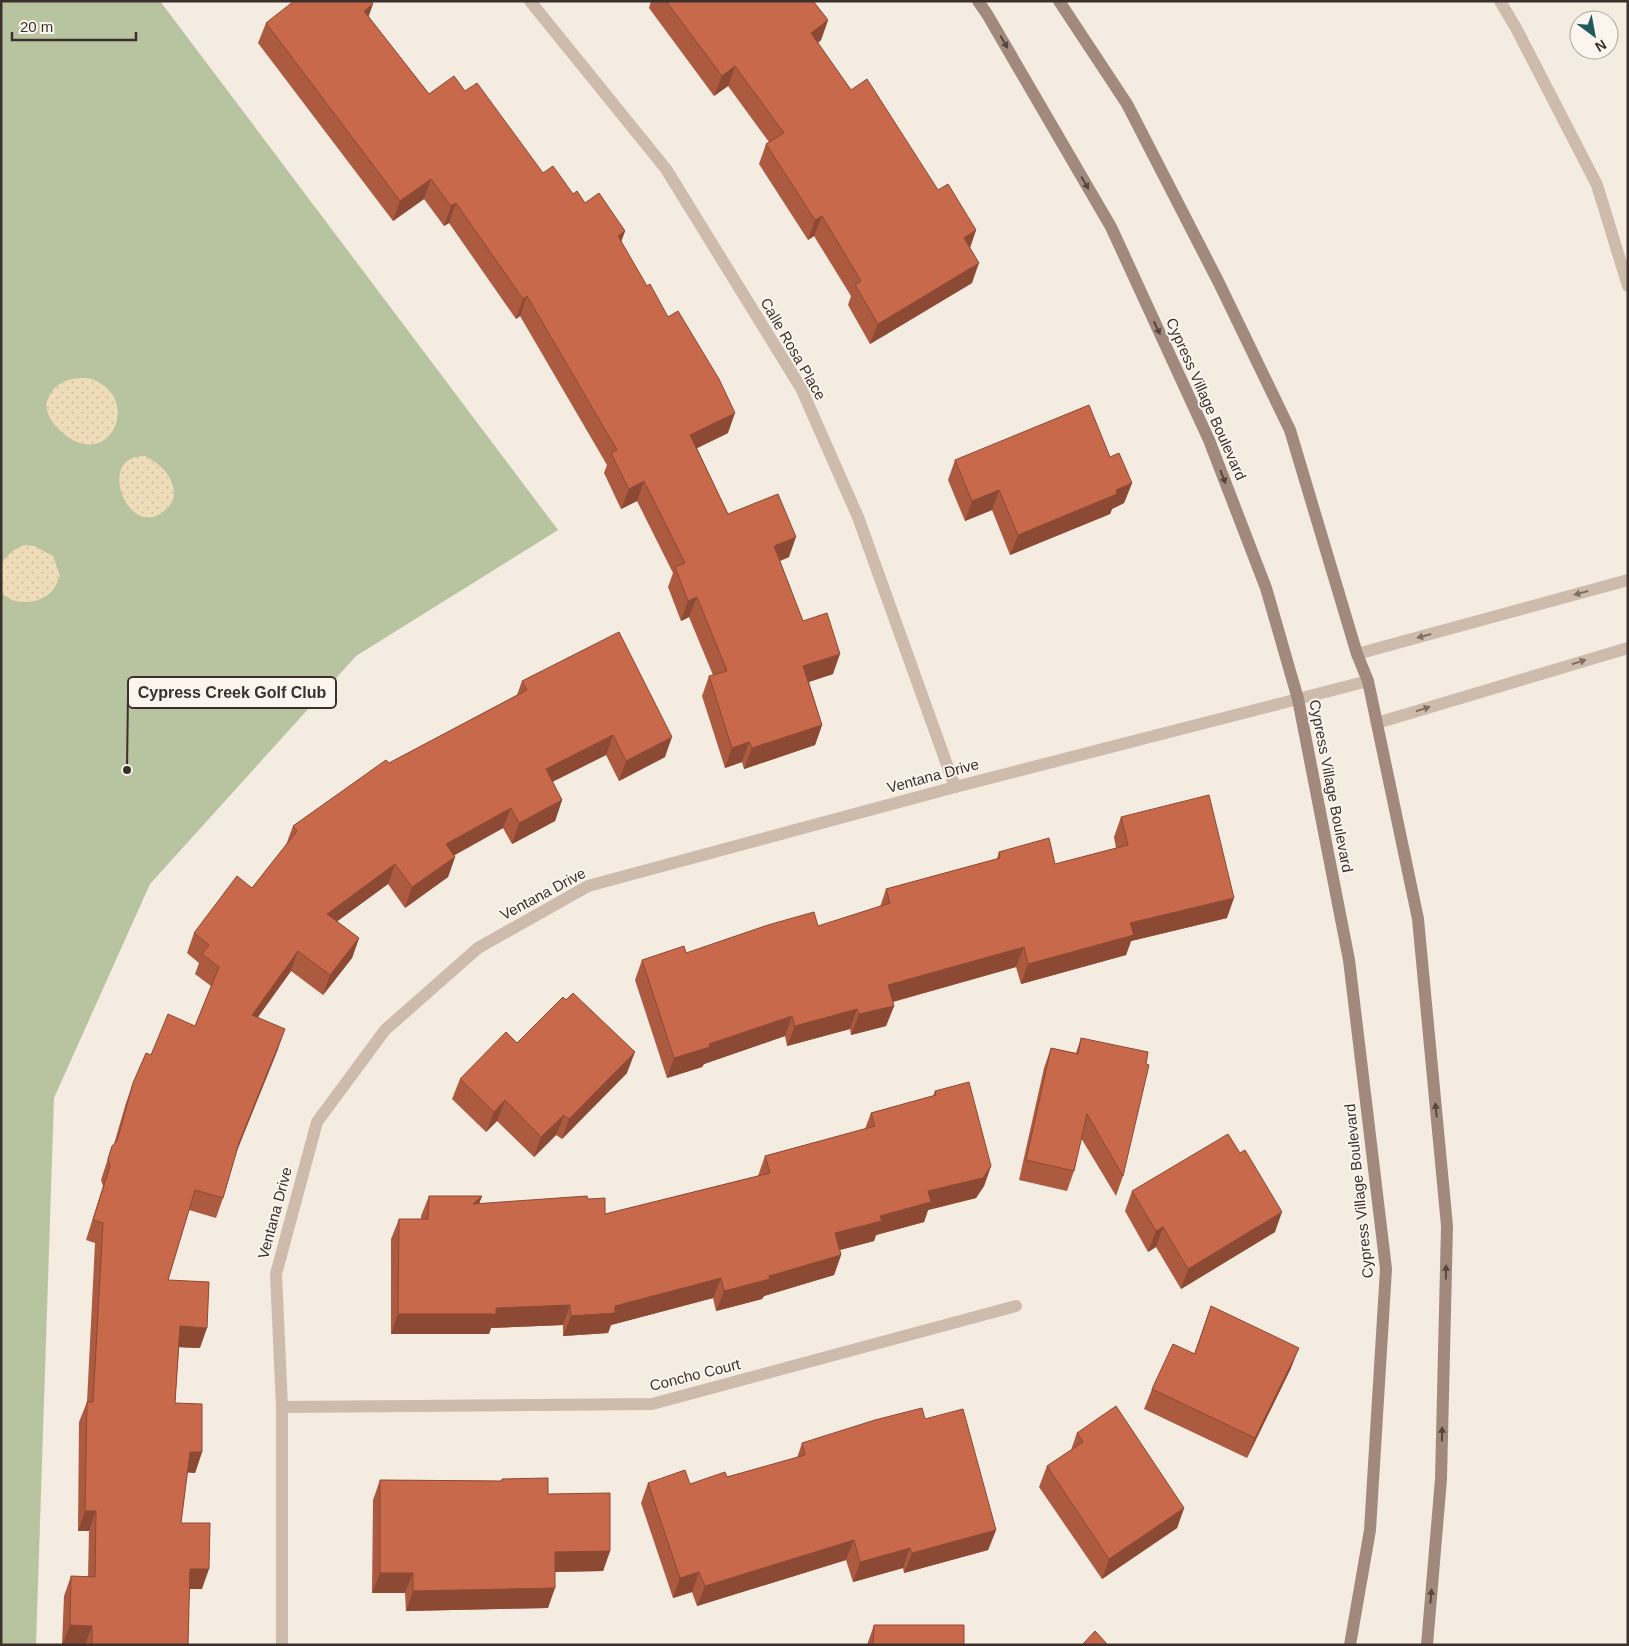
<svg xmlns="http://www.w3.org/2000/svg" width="1629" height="1646" viewBox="0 0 1629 1646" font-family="Helvetica,sans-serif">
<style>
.grass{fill:#b8c4a0}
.sand{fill:url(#sand-dots)}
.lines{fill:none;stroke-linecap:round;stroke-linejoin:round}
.lane{stroke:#cdbbac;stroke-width:12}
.street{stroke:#cdbbac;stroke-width:12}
.secondary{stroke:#a18a7d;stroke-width:12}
.wall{fill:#ac5a40}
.shaded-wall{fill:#8c4a34}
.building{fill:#c8694b;stroke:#8c4a34}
.oneway{fill:#544640}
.oneway2{fill:#7d6f65}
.labels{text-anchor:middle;stroke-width:4;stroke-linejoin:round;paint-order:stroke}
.street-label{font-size:15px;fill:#3b302b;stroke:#fbf5ee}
.leader{fill:none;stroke:#3b302b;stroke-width:2}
.callout-dot{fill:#3b302b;stroke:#fbf5ee;stroke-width:2}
.callout{fill:#fbf5ee;stroke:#3b302b;stroke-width:2}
.callout-label{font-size:16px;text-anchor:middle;font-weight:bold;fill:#3b302b}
</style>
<defs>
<pattern id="sand-dots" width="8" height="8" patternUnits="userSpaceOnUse" patternTransform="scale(1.25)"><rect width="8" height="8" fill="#efdcb8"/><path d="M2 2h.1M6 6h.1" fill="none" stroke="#cebd9e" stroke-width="1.8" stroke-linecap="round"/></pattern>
</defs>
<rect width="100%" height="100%" fill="#f4ebe1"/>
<path class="grass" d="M1 1H160L558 530 356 656 150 884 54 1098 36 1645H1Z"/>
<g class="sand">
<path d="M88 378C143 394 113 468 68 437 56 428 49 421 46 406 50 384 67 377 88 378Z"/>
<path d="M145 456C160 464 172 474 174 492 174 502 168 509 160 514 126 535 96 455 145 456Z"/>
<path d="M24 545 34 546 53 556 60 576C57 581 56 587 52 591 40 604 14 607 1 592V563L12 551Z"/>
</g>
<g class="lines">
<g class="lane">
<path d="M1500 1 1516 28 1597 185 1628 286"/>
<path d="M1357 654 1628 580"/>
<path d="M1377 723 1628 648"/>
</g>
<g class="street">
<path d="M530 1 666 169 801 388 858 517 955 787"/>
<path d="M282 1407 652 1404 1016 1306"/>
<path d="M282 1645V1407L276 1274 317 1122 385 1030 478 948 588 886 955 787 1368 681"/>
</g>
<g class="secondary">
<path d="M978 1 987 14 1111 227 1209 440 1266 588 1298 699 1349 960 1386 1269 1370 1530 1350 1645"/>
<path d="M1059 1 1127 104 1219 283 1290 430 1357 654 1368 681 1418 919 1447 1226 1441 1479 1427 1645"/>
</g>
</g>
<g class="wall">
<path d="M651 1H813L828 20 821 40 818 43 851 90 938 190 976 230 970 248 972 283 870 344 848 305 851 296 814 236 808 240 759 164 766 144 769 142 728 86 714 96 649 8Z"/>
<path d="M368 16 429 94 465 91 543 173 625 231 621 241 728 433 697 448 728 514 789 557 780 561 803 621 833 674 809 682 822 725 815 745 744 769 742 762 725 768 702 696 709 676 713 675 689 617 681 621 668 587 673 573 637 501 621 509 604 473 607 465 520 316 516 319 449 223 444 226 424 199 393 221 258 43 266 23Z"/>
<path d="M1110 457 1132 483 1124 503 1112 509 1110 514 1010 555 992 510 965 521 948 480 955 460Z"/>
<path d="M522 681 665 757 619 781 606 755 552 782 562 800 555 821 512 844 503 828 454 855 455 857 448 877 405 908 388 884 337 921 359 938 352 958 323 995 291 971 258 1017 278 1049 237 1150 223 1198 216 1218 189 1210 168 1280 200 1348 179 1347 175 1403 202 1452 195 1473 187 1472 181 1523 202 1589H189L188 1645H62L64 1596 71 1576 88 1577 89 1531H78L79 1422 87 1402 95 1243 86 1240 103 1186 101 1180 112 1146 114 1144 126 1103 133 1083 151 1055 195 1026 211 986 195 974 199 963 187 953 194 933 252 888 286 845 293 826 389 763 517 695Z"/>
<path d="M1121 817 1227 918 1131 941 1126 955 1021 984 1016 967 893 1002 894 1006 886 1026 851 1035 850 1029 787 1046 785 1036 704 1064 702 1067 667 1078 635 980 642 960 686 953 818 926 880 907 886 889 997 859 999 852 1055 864 1116 848 1114 837Z"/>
<path d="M1081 1038 1123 1176 1116 1196 1081 1138 1074 1171 1067 1191 1019 1180 1044 1068 1051 1048 1076 1053Z"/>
<path d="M517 1043 627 1073 562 1139 556 1135 534 1157 497 1121 486 1132 452 1099 460 1079Z"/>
<path d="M935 1091 991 1166 984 1186 976 1198 928 1210 924 1222 876 1235 874 1241 840 1250 841 1255 834 1275 764 1296 762 1299 716 1311 713 1298 611 1325 608 1333 563 1336V1325L491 1328 489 1334H391V1239L399 1219H421V1216L429 1196H482L479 1204 588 1199 605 1214 758 1176 765 1156 865 1129 871 1113 933 1096Z"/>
<path d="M1132 1191 1275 1232 1181 1289 1156 1247 1148 1252 1125 1211Z"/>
<path d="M1211 1306 1291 1368 1247 1458 1144 1409 1152 1389 1194 1354Z"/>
<path d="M925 1419 996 1530 988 1550 904 1573 903 1568 853 1582 846 1560 697 1606 692 1592 673 1598 641 1503 648 1483 690 1484 727 1477 797 1458 802 1443Z"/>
<path d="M1077 1433 1184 1508 1177 1528 1102 1579 1039 1487 1047 1466 1071 1450Z"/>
<path d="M502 1479 548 1494 610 1551 603 1571 555 1572 548 1608 406 1611 405 1593H372L373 1500 380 1480 501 1481Z"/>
<path d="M874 1625 964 1645H867Z"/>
</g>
<g class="shaded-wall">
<path d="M373 4 366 24 364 11Z"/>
<path d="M828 20 821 40 804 53 811 33Z"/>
<path d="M735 66 728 86 714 96 722 76Z"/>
<path d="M431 179 424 199 393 221 400 201Z"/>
<path d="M456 203 449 223 444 226 451 206Z"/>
<path d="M822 216 814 236 808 240 815 220Z"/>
<path d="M976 230 969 250 964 238Z"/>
<path d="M625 231 618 251V236Z"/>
<path d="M979 263 972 283 870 344 878 324Z"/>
<path d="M527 296 520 316 516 319 523 299Z"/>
<path d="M735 413 728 433 683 455 690 435Z"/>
<path d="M644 481 637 501 621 509 629 489Z"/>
<path d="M1132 483 1124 503 1112 509 1110 514 1010 555 1018 535Z"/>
<path d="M999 490 992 510 965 521 972 501Z"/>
<path d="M796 537 789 557 767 566 774 546Z"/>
<path d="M697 597 689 617 681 621 688 601Z"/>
<path d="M840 654 833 674 796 686 803 666Z"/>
<path d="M822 725 815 745 744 769 752 748Z"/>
<path d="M613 735 606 755 538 789 546 769Z"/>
<path d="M672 737 665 757 619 781 626 761Z"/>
<path d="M749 742 742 762 725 768 732 748Z"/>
<path d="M562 800 555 821 512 844 519 823Z"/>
<path d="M511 808 503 828 439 864 446 844Z"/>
<path d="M455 857 448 877 405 908 412 887Z"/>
<path d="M395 864 388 884 320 934 327 914Z"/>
<path d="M1234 898 1227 918 1131 941 1126 955 1021 984 1028 964 1130 923Z"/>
<path d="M359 938 352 958 323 995 330 975Z"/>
<path d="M1024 947 1016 967 881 1005 888 985Z"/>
<path d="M298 951 291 971 245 1035 252 1015Z"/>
<path d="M894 1006 886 1026 851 1035 859 1014Z"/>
<path d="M857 1009 850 1029 787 1046 795 1026Z"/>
<path d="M792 1016 785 1036 704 1064 702 1067 667 1078 674 1058 709 1044Z"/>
<path d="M285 1029 278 1049 232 1163 239 1143Z"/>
<path d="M635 1052 627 1073 562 1139 569 1119Z"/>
<path d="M505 1100 497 1121 486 1132 494 1112Z"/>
<path d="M564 1115 556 1135 534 1157 541 1137Z"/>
<path d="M991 1166 984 1186 976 1198 928 1210 924 1222 876 1235 874 1241 828 1253 835 1233 880 1216 928 1191Z"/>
<path d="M482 1196 474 1216 473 1204Z"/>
<path d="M1282 1212 1275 1232 1181 1289 1188 1269Z"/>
<path d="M1163 1227 1156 1247 1148 1252 1156 1231Z"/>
<path d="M841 1255 834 1275 764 1296 762 1299 716 1311 724 1291 769 1276Z"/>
<path d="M721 1278 713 1298 611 1325 608 1333 563 1336 571 1316 615 1306Z"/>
<path d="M570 1305 563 1325 491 1328 489 1334H391L398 1314 496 1308Z"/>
<path d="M180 1326 207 1328 200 1348 172 1347Z"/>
<path d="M1299 1348 1291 1368 1247 1458 1255 1438Z"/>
<path d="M190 1452H202L195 1473 182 1472Z"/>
<path d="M1184 1508 1177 1528 1102 1579 1109 1559Z"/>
<path d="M85 1511H96L89 1531H78Z"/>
<path d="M996 1530 988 1550 904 1573 912 1553Z"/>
<path d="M854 1540 846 1560 697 1606 705 1586Z"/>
<path d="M910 1548 903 1568 853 1582 860 1562Z"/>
<path d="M610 1551 603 1571 548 1572 555 1552Z"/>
<path d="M190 1569H209L202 1589H182Z"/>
<path d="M699 1572 692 1592 673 1598 680 1578Z"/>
<path d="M380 1573H413L405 1593H372Z"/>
<path d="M555 1588 548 1608 406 1611 413 1591Z"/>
<path d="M70 1625 92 1626 85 1645H62Z"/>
</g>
<g class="building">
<path d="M294 1H371L373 4 364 11 429 94 454 76 465 91 477 83 543 173 553 166 573 194 577 191 585 203 599 193 625 231 618 236 647 286 650 284 668 317 678 311 719 379 735 413 690 435 728 514 778 494 796 537 774 546 803 621 827 613 840 654 803 666 822 725 752 748 749 742 732 748 709 676 727 671 697 597 688 601 675 567 685 563 644 481 629 489 611 453 617 450 527 296 523 299 456 203 451 206 431 179 400 201 266 23Z"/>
<path d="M666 1H813L828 20 811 33 851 90 867 79 938 190 948 184 976 230 964 238 979 263 878 324 855 285 861 281 822 216 815 220 766 144 784 133 735 66 722 76Z"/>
<path d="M1089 405 1110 457 1119 453 1132 483 1116 490 1117 494 1018 535 999 490 972 501 955 460Z"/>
<path d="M619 632 672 737 626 761 613 735 546 769 562 800 519 823 511 808 446 844 455 857 412 887 395 864 327 914 359 938 330 975 298 951 252 1015 285 1029 239 1143 223 1198 195 1190 168 1280 209 1282 207 1328 180 1326 175 1403 202 1404V1452H190L181 1523H210L209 1569H190L188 1645H92V1626L70 1625 71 1576 95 1577 96 1511H85L87 1402H93L103 1223 93 1220 110 1166 108 1159 112 1146 117 1141 133 1083 146 1053 151 1055 168 1014 195 1026 219 967 202 954 209 945 194 933 237 876 252 888 297 831 293 826 386 760 389 763 527 690 522 681Z"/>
<path d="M1209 795 1234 898 1130 923 1134 935 1028 964 1024 947 888 985 894 1006 859 1014 857 1009 795 1026 792 1016 709 1044 710 1047 674 1058 642 960 684 946 686 953 768 925 814 912 818 926 890 903 886 889 1000 858 999 852 1049 838 1055 864 1128 845 1121 817Z"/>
<path d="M573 993 635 1052 569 1119 564 1115 541 1137 505 1100 494 1112 460 1079 506 1032 517 1043 563 997 566 1000Z"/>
<path d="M1081 1038 1148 1052 1146 1064 1149 1065 1123 1176 1087 1114 1074 1171 1026 1160 1051 1048 1078 1054Z"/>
<path d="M969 1082 991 1166 983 1178 928 1191 931 1202 880 1216 882 1221 835 1233 841 1255 769 1276 770 1279 724 1291 721 1278 615 1306V1313L571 1316 570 1305 496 1308V1314H398L399 1219H428L429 1196H482L473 1204 587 1196 588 1199 605 1198V1214L770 1173 765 1156 875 1126 871 1113 936 1095 935 1091Z"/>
<path d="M1228 1134 1240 1153 1245 1150 1282 1212 1188 1269 1163 1227 1156 1231 1132 1191Z"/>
<path d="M1211 1306 1299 1348 1255 1438 1152 1389 1173 1344 1195 1354Z"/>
<path d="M1116 1406 1184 1508 1109 1559 1047 1466 1083 1442 1077 1433Z"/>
<path d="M922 1408 925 1419 963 1409 996 1530 912 1553 910 1548 860 1562 854 1540 705 1586 699 1572 680 1578 648 1483 685 1470 690 1484 725 1472 727 1477 805 1455 802 1443 875 1420Z"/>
<path d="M548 1478V1494L610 1493V1551L555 1552V1588L413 1591V1573H380V1480L502 1481V1479Z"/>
<path d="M874 1625H964V1645H873Z"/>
<path d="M1095 1631 1108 1645H1082Z"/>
</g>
<defs><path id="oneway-solid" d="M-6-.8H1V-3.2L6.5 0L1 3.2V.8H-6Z" transform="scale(1.25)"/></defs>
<g class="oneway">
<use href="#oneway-solid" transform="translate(1004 42) rotate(60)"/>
<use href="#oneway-solid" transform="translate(1085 183) rotate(60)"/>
<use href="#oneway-solid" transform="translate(1157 328) rotate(65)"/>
<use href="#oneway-solid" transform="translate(1223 477) rotate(69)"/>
<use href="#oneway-solid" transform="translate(1436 1110) rotate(-96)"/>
<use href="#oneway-solid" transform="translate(1446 1272) rotate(-89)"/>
<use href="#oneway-solid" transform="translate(1442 1434) rotate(-89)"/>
<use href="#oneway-solid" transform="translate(1431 1596) rotate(-85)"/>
</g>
<g class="oneway2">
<use href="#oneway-solid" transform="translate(1581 593) rotate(165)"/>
<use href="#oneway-solid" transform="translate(1424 636) rotate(165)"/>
<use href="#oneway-solid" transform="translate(1579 662) rotate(-17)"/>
<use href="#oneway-solid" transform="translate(1423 709) rotate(-17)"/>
</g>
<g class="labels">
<g class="street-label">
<text transform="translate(793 349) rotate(60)" y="5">Calle Rosa Place</text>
<text transform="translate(1206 399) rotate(66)" y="5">Cypress Village Boulevard</text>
<text transform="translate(933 776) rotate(-15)" y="5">Ventana Drive</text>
<text transform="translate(1331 786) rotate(79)" y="5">Cypress Village Boulevard</text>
<text transform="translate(543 894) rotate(-28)" y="5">Ventana Drive</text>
<text transform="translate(1359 1191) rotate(-96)" y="5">Cypress Village Boulevard</text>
<text transform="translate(275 1213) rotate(-75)" y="5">Ventana Drive</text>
<text transform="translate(695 1375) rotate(-14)" y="5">Concho Court</text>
</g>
</g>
<path class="leader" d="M127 770L128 693"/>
<circle class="callout-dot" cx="127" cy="770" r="5"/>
<rect class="callout" x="128" y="677" width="208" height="31" rx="5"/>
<g class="callout-label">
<text x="232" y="698">Cypress Creek Golf Club</text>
</g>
<rect width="1629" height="1646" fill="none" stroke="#3b302b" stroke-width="5"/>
<g transform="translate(1594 35) rotate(148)"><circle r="24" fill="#fbf5ee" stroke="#aea6a0"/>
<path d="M0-4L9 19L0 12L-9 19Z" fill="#1f5a5e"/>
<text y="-8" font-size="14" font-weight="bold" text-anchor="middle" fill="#3b302b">N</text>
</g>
<path d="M12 32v8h124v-8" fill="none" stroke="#3b302b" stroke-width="2.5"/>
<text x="20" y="32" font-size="15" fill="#3b302b" stroke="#fbf5ee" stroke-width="4" paint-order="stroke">20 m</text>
</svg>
